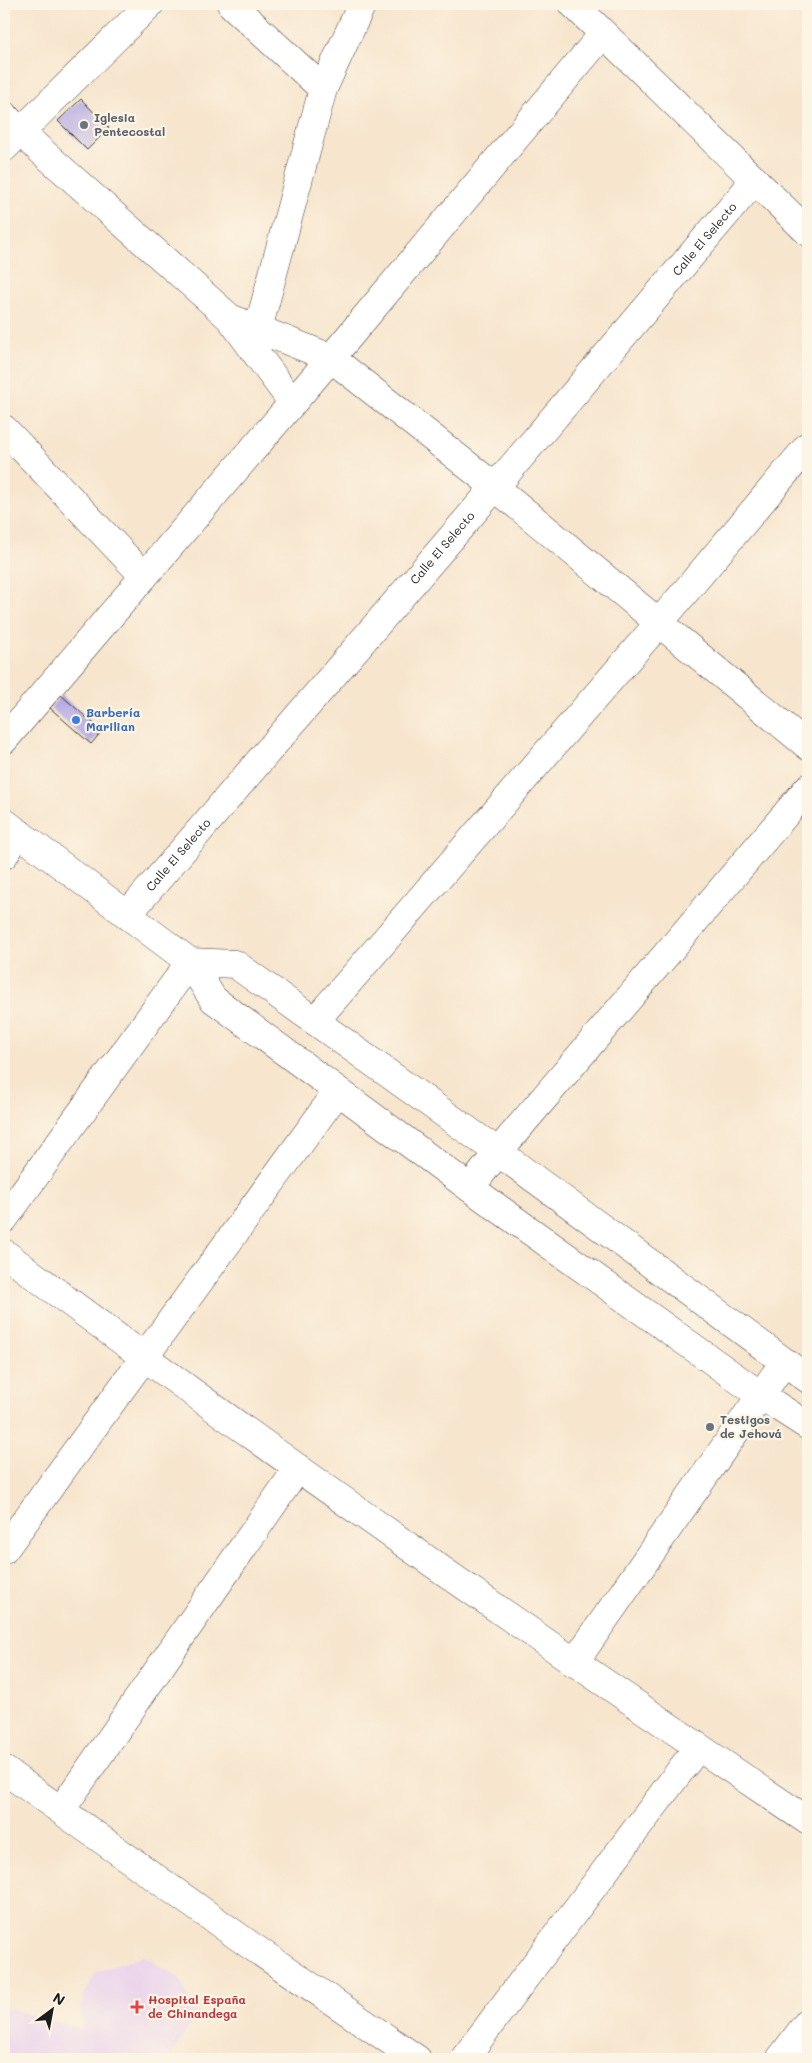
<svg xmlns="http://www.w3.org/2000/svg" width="812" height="2063" viewBox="0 0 812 2063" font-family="Mali,sans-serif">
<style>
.built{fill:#e9d1ed}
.building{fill:#b3a8e3}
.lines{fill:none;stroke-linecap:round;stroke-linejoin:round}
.minor-casing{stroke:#3d3a37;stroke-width:29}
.minor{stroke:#fff;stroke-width:28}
.worship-dot{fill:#6b7280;stroke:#fcf5e5;stroke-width:2}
.shop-dot{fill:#3f7fe0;stroke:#fcf5e5;stroke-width:2}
.health-dot{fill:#e0444e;stroke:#fcf5e5;stroke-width:2}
.labels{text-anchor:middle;stroke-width:4.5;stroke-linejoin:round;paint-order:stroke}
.worship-label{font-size:12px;font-weight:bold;fill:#5b616d;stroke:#fcf5e5;text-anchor:start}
.street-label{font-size:12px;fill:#1c1c1c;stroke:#fcf5e5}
.shop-label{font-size:12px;font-weight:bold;fill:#366cbe;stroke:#fcf5e5;text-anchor:start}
.health-label{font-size:12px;font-weight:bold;fill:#be3a42;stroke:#fcf5e5;text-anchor:start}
</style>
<rect width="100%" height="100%" fill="#fcf5e5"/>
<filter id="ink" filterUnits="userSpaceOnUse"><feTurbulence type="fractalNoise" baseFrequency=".02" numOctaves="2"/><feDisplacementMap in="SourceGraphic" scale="10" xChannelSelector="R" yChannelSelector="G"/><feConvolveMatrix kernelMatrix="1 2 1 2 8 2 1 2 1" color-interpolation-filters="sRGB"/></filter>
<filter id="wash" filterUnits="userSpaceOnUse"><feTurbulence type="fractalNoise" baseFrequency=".0096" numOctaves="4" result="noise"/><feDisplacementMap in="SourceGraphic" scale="20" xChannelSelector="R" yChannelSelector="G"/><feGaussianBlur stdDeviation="1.12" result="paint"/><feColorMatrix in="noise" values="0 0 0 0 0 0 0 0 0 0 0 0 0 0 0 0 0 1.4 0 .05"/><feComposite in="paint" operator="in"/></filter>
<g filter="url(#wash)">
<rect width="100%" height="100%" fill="#f7e5cd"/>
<path class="built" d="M144 1956 179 1978 197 2014 169 2059H4V2007L82 2029 81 2003 96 1972Z"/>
<g id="blocks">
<g class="building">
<path d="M81 99 109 128 87 150 58 121Z"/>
<path d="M61 695 102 731 91 744 50 708Z"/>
</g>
</g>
</g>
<g filter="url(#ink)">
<use href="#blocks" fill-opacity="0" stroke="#3d3a37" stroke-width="1"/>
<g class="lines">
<defs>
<g id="minor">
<path d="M231 4 323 89 362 4"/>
<path d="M573 4 808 232"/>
<path d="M4 115 20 132 230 318 331 358 495 487 808 746"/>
<path d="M4 148 150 4"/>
<path d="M230 318 292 402"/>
<path d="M258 329 323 89"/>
<path d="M4 429 144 576"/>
<path d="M4 740 331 358 603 34"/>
<path d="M4 822 190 962 213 999 470 1188 760 1395 808 1426"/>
<path d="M4 855 19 833"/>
<path id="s1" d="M127 915 495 487 755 180"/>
<path d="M190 962 235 964 498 1152 808 1379"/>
<path d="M315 1021 659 623 808 446"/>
<path d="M470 1188 498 1152 808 788"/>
<path d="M4 1219 190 962"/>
<path d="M4 1253C266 1450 536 1638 808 1821"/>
<path d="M4 1550 338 1091"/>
<path d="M574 1663 784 1362"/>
<path d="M4 1770 250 1945 417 2059"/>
<path d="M61 1810 298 1468"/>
<path d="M464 2059 698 1747"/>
<path d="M780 2059 808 2022"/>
</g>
</defs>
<use href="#minor" class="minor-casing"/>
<use href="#minor" class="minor"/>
</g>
</g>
<g class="worship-dot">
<circle cx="84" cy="125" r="5"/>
<circle cx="710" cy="1427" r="5"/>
</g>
<circle class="shop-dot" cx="76" cy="720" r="5"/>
<path class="health-dot" d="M134.5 1999.5h5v5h5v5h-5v5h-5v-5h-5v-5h5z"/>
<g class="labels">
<g class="worship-label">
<text x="94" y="122">Iglesia<tspan x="94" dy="14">Pentecostal</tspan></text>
<text x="720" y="1424">Testigos<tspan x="720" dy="14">de Jehová</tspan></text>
</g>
<g class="street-label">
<text dy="4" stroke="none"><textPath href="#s1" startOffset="889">Calle El Selecto</textPath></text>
<text dy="4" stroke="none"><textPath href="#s1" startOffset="484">Calle El Selecto</textPath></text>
<text dy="4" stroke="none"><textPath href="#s1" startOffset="79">Calle El Selecto</textPath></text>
</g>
<g class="shop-label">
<text x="86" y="717">Barbería<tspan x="86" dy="14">Marilian</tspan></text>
</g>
<g class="health-label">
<text x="148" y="2004">Hospital España<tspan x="148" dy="14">de Chinandega</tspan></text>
</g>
</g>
<rect width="812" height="2063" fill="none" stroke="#fcf5e5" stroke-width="20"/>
<g transform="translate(52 2010) rotate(32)" stroke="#fcf5e5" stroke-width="4" paint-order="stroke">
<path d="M0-4L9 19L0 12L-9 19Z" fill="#1c1c1c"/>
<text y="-8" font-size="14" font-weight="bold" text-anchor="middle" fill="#1c1c1c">N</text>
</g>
</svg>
